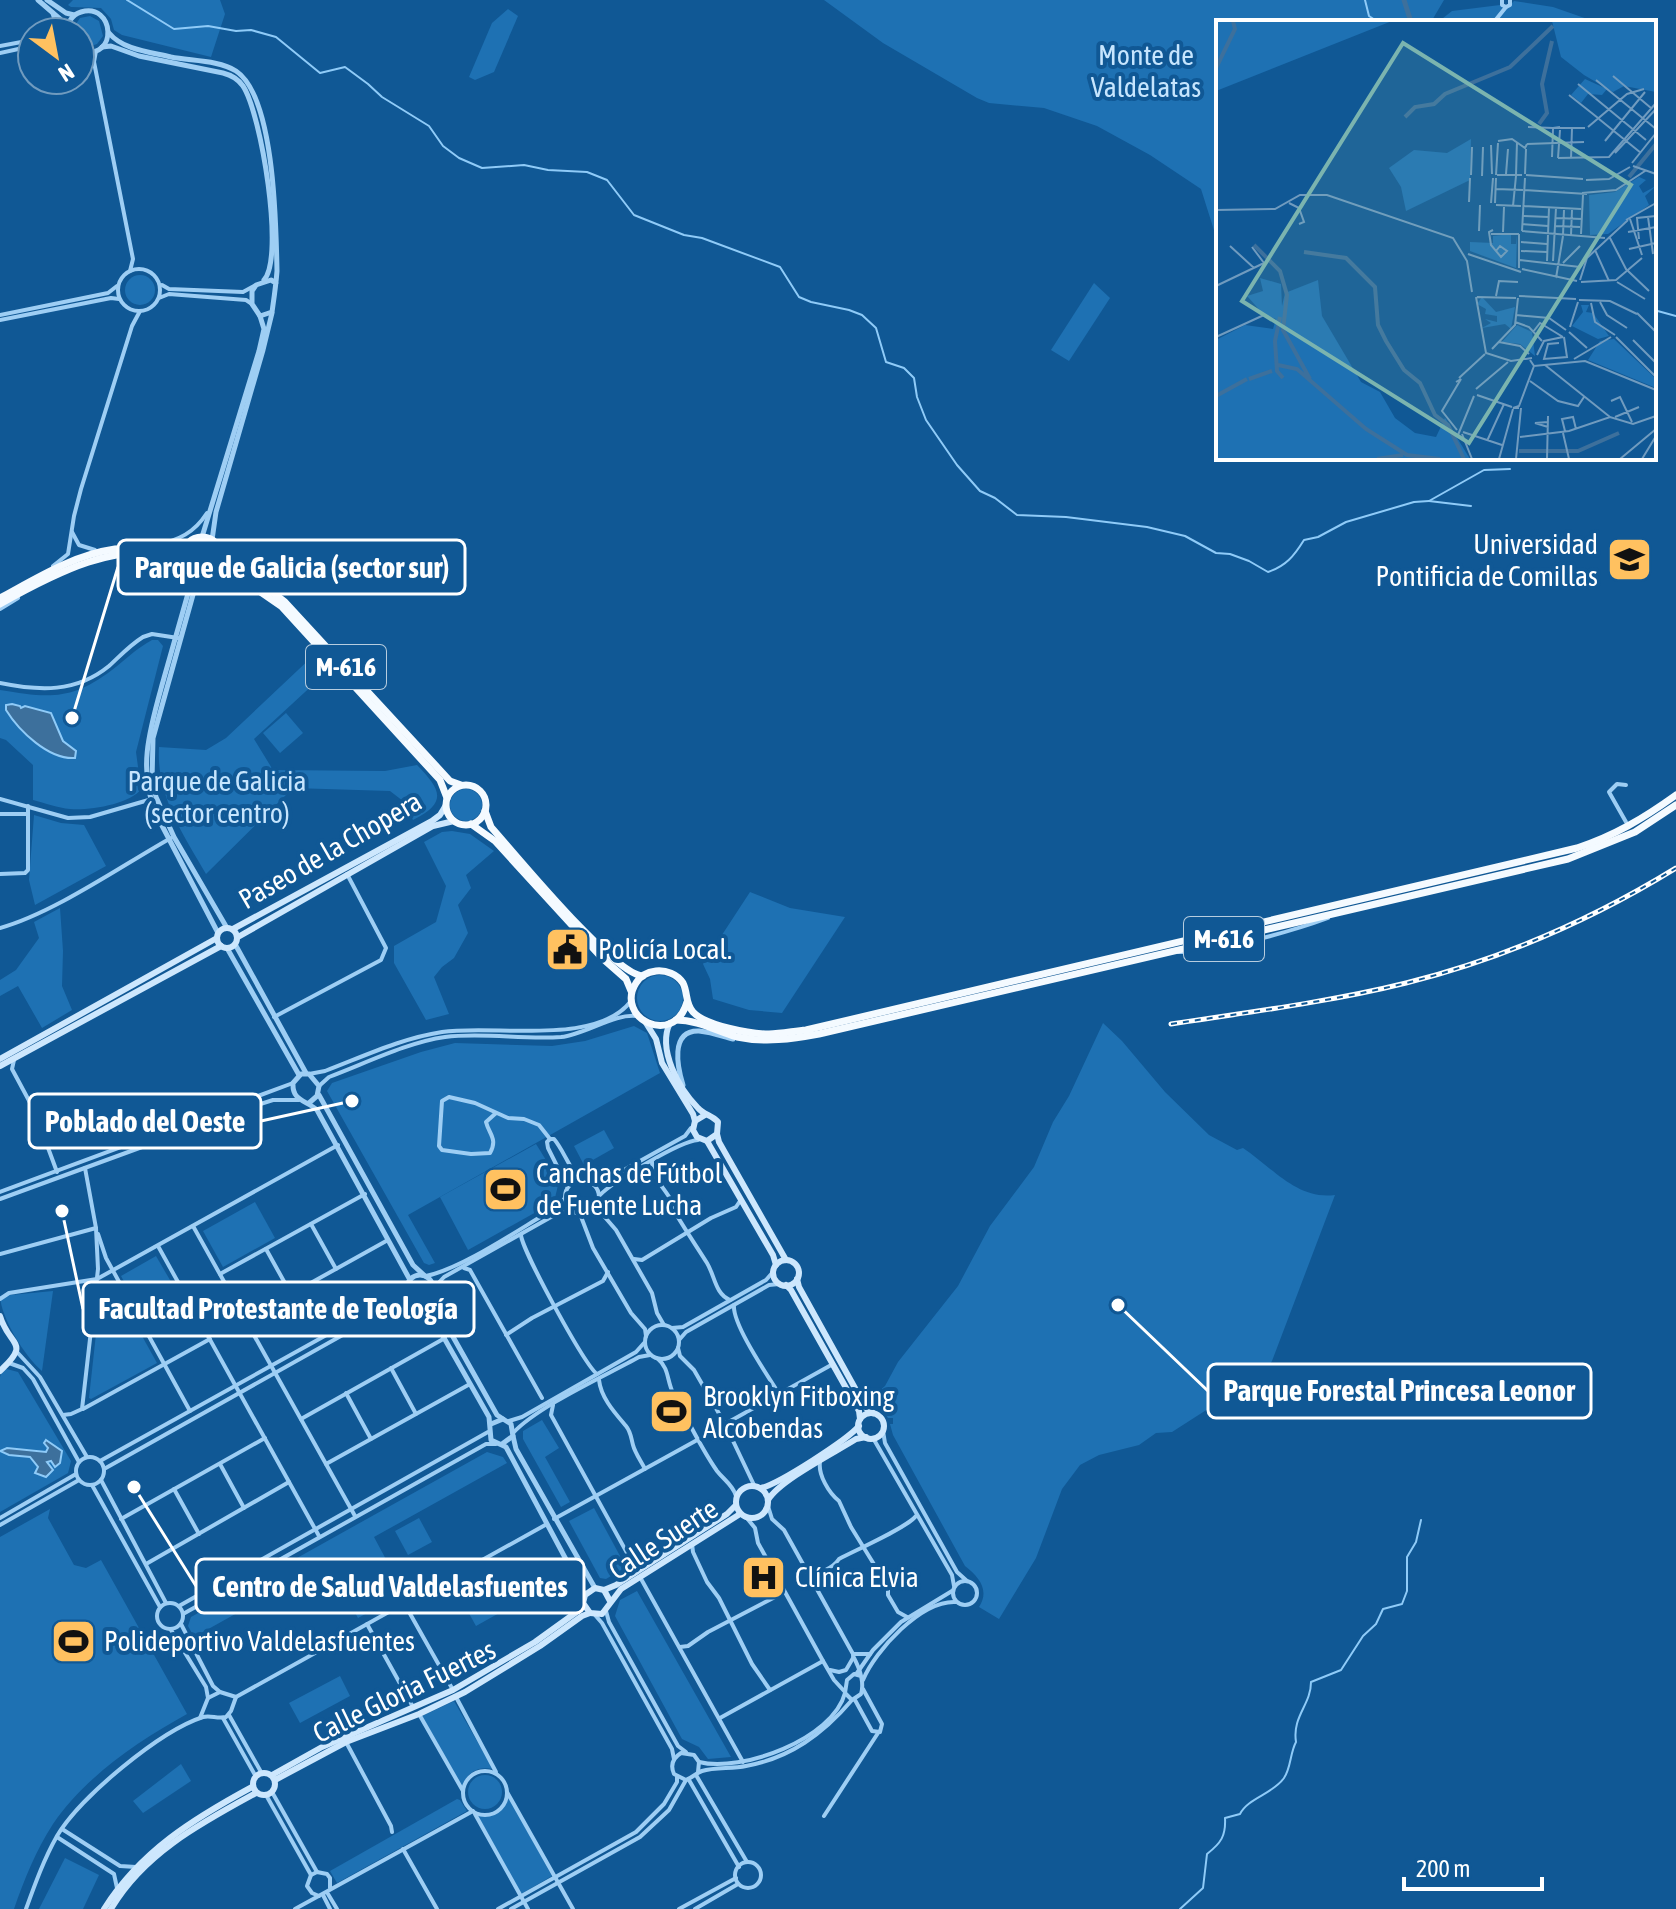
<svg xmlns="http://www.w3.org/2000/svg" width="1676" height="1909" viewBox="0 0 1676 1909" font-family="'Asap Condensed',sans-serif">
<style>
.green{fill:#1e71b3}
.water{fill:#3d709c;stroke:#8fcbf8;stroke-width:2}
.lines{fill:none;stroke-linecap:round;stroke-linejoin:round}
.stream{stroke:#8fcbf8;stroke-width:2}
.canal{stroke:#3d709c;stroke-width:5}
.minor{stroke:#9ecef4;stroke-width:4}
.tertiary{stroke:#9ecef4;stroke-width:5}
.secondary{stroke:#cde7fd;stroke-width:6}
.trunk{stroke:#f4faff;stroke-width:7}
.rail-casing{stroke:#fff;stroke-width:5}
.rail{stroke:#105895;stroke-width:2;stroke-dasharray:6;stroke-linecap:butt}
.labels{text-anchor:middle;stroke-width:8;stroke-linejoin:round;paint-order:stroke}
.shield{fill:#105895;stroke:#b7cddf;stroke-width:2}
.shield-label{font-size:26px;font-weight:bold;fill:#fff}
.park-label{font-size:28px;fill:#c6e5fe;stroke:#105895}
.poi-label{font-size:28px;fill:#fff;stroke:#105895;text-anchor:start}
.street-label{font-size:28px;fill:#fff;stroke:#105895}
.inset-river{fill:none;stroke:#3d709c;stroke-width:4}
.inset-road{fill:none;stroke:#709bbf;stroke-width:2}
.view{fill:#7bb4af;fill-opacity:0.15;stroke:#7bb4af;stroke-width:4}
.inset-edge{fill:none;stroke:#fff;stroke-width:4}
.leader{fill:none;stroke:#fff;stroke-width:3}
.callout-dot{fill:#fff;stroke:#105895;stroke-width:3}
.callout{fill:#105895;stroke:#fff;stroke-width:3}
.callout-label{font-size:30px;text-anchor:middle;font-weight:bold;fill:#fff}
</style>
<rect width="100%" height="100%" fill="#105895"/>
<g class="green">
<path d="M73 0H220L225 14 211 57 122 35 114 30 111 19 101 8 71 7 68 5Z"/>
<path d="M824 0H1444L1431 22H1218V243L1201 189 1150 155 1097 126 1044 108 989 103 977 98 883 43Z"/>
<path d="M1514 1 1553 7 1596 22H1438L1452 11 1500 5 1505 10Z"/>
<path d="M508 9 518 16 494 72 475 80 469 77 492 23Z"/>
<path d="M90 16 99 21 103 36 97 44 88 47 80 45V32H72V30L80 18Z"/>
<circle cx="140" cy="290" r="15"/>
<path d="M1094 283 1110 298 1069 361 1051 350Z"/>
<path d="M152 640H158L163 646 136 752 141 789C131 804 88 811 70 809 58 808 45 803 33 800V765L6 740 0 738V690C48 698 71 701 112 670 125 660 137 648 152 640Z"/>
<path d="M315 654 330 669 254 739 273 770 385 771 417 765C440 789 449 802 413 820L403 801 390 791 293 788 206 874C183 834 156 795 159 747L206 750 226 738Z"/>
<path d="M286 713 303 733 280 753 263 733Z"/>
<circle cx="466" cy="805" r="16"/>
<path d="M34 815 61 823 84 825 106 866 35 905 29 880Z"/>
<path d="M452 831 470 834 494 851 466 875 471 888 458 905 468 933 454 958 442 967 434 977 449 1014 426 1020 394 963V946L436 922 446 886 424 842 442 832Z"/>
<path d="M750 892 790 908 845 917 782 1013 749 1010 713 999 710 979 703 964Z"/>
<path d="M60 908 63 951 62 986 72 1010 42 1028 18 986 0 996V980L16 970 39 938 34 922Z"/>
<circle cx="660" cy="998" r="23"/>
<path d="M1103 1023 1122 1041 1165 1092 1209 1135 1237 1150 1243 1148C1273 1168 1297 1200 1335 1195L1272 1361 1264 1373 1172 1432 1156 1433 1139 1445 1099 1455 1080 1465 1062 1489 1036 1558 999 1619 979 1607C990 1590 979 1577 965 1566L893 1435 890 1424H893V1418H888L883 1410 873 1406 870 1399 885 1386 898 1362 958 1286 990 1226 1034 1167 1053 1122 1069 1096Z"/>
<path d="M634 1026 647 1033 660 1073 408 1215 435 1263 429 1265 424 1263 327 1091 332 1083 421 1052 455 1043 552 1046 585 1041Z"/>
<path d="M604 1130 614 1148 584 1165 574 1146Z"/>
<path d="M536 1144 559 1181 554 1202 468 1250 440 1197Z"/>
<path d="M255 1202 275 1238 223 1267 203 1231Z"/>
<path d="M156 1256 181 1299 145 1320 121 1276Z"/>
<path d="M112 1282 157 1363 91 1399 89 1398 101 1288Z"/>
<path d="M53 1291 42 1371C25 1357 1 1318 0 1296Z"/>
<path d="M3 1368 18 1372 71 1461 68 1473 0 1512V1377Z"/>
<path d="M542 1420 559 1448 545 1457 570 1502 561 1507 523 1439V1431Z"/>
<path d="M487 1452 503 1457 507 1463 374 1537 404 1593 358 1618 327 1563 194 1637 188 1626 191 1617Z"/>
<path d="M594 1508 626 1567 606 1579 600 1578 569 1521Z"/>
<path d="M50 1509 48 1518 74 1565 86 1568 101 1560 187 1714C138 1741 85 1777 53 1824 36 1850 24 1880 14 1909H0V1537Z"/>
<path d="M419 1518 432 1542 408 1555 395 1531Z"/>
<path d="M511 1583 521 1601 476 1626 466 1608Z"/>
<path d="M637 1591 731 1757 708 1759 699 1747 682 1739 615 1616 620 1600Z"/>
<path d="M340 1676 350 1696 300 1723 289 1703Z"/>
<path d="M454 1701 493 1769C477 1766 468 1772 462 1786L422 1716Z"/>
<path d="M181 1764 191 1781 143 1813 133 1801Z"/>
<circle cx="485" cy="1792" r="17"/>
<path d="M509 1798 552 1876 521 1894 478 1816C493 1817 503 1812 509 1798Z"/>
<path d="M457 1799 460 1800 467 1811 337 1883 330 1871Z"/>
<path d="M65 1858 99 1875 83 1909H39Z"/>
</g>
<g class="water">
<path d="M12 704 20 706 21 708 25 706 51 713 63 741 76 751 75 758C49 760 19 731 6 710V705Z"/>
<path d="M46 1440 62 1451 60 1463 55 1467 51 1461 47 1462 53 1470 46 1477 35 1473 38 1467 30 1457 9 1455 0 1451 7 1448 46 1452 48 1448 44 1443Z"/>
</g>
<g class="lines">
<g class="stream">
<path d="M127 0 174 29 208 26 236 31 251 30 276 37 320 73 345 67 368 84 382 97 429 126 443 146 459 158 482 168 524 165 548 170 587 172 607 180 634 215 684 235 702 238 780 267 799 297 811 302 849 310 862 315 876 328 886 362 904 368 914 378 917 397 926 420 957 465 980 491 995 498 1017 515 1066 517 1147 527 1185 536 1216 553 1230 554 1249 561 1268 572C1286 566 1294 556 1304 540L1318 537 1346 522 1414 502 1429 501 1484 470 1510 469"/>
<path d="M1365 0 1369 16 1378 22"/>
<path d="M1654 310 1676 316"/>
<path d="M1429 501 1471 506"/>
<path d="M1180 1909 1203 1888 1207 1854C1221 1843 1226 1836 1225 1818L1240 1814C1248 1798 1273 1794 1284 1778 1291 1768 1290 1753 1296 1742 1292 1716 1311 1705 1311 1682L1341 1670 1363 1636 1376 1624 1383 1609 1402 1604 1407 1591V1557L1416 1542 1421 1520"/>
</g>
<path class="canal" d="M1404 0 1411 22"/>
<g class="minor">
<path d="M1502 0V5L1506 7 1510 5V0"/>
<path d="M1494 22 1506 7"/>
<path d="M0 46 32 40"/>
<path d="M96 51 94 62 133 259 130 271"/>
<path d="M0 53 32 46"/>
<circle cx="139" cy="290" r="21"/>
<path d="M162 285 169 289 243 292 254 286"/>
<path d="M159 298 169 294 246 300 252 304"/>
<path d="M0 315 108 293 117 286"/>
<path d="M0 320 111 298 119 299"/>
<path d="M72 532 79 545 95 550"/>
<path d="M156 545C179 540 194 533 207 513"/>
<path d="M53 566 68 554 74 516 81 489 132 326 140 311"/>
<path d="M0 609 18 598"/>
<path d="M0 683C39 691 76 693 109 666 120 656 130 645 143 637L152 634 178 638"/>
<path d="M0 799 68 818 90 817 152 799"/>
<path d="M0 814H28"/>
<path d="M1626 822 1609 792 1617 784 1626 785"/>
<path d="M0 874 25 873 28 870V806"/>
<path d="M0 928C54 913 121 866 171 838"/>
<path d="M1178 952C1215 953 1293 931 1328 918"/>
<path d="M274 1017 381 960 386 948 347 874"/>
<path d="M14 1060 12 1069 34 1110 57 1172"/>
<path d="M309 1074 325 1071C362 1057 402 1038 442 1032 493 1024 596 1047 631 1001"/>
<path d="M319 1086 329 1077C364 1064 408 1042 445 1037 484 1032 523 1040 561 1037 586 1034 615 1013 637 1016"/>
<path d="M496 1113 486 1122C489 1134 498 1139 490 1153L471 1154 442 1150 439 1146 442 1101 449 1097 475 1103 508 1118 524 1119 539 1125 550 1139H554C565 1152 569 1170 582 1180"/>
<path d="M550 1139 547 1142 548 1148 567 1186"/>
<path d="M652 1161C651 1182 673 1193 676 1214 686 1231 697 1247 707 1263 715 1276 715 1294 730 1300"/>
<circle cx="582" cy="1197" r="17"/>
<path d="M594 1185 604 1181 685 1136 691 1128"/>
<path d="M0 1192 293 1083"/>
<path d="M599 1196C612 1182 680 1141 698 1140"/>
<path d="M0 1199 254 1106 273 1100H299"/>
<path d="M598 1204 603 1215 616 1230 652 1293 657 1313 664 1325"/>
<path d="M580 1214 593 1248 631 1313 645 1329 646 1336"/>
<path d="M311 1224 336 1269"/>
<path d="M193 1226 355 1516"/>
<path d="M98 1234 106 1258 190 1411"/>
<path d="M521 1235C522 1250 584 1364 597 1374"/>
<path d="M158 1246 319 1536"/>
<path d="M266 1249 291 1294"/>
<path d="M0 1254 96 1228"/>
<path d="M634 1259 642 1260 711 1218 736 1207 740 1201"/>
<path d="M464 1268 470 1270 542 1398"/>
<path d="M220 1274 365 1194"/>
<path d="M426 1276C464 1268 522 1227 557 1207L564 1199"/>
<path d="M433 1289 444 1277 560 1212 571 1211"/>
<path d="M0 1299 9 1293 97 1279 338 1145"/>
<path d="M734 1305C732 1324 768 1376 779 1394"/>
<path d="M246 1319 388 1240"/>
<circle cx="662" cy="1342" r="17"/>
<path d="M672 1328 683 1327 766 1280 773 1272"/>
<path d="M506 1335 532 1318 603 1281 608 1272"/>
<path d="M679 1340 686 1332 769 1285 779 1284"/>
<path d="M678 1348 680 1356 694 1370 725 1424 754 1485"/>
<path d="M17 1352 40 1377 87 1457"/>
<path d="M658 1359C669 1368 667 1381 673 1393 687 1418 700 1447 717 1471 724 1480 733 1485 736 1496"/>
<path d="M9 1363 23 1368 33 1379 79 1462"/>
<path d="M391 1368 416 1414"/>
<path d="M599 1380C601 1398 615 1413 626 1426 631 1432 631 1438 633 1445 635 1453 641 1461 645 1469"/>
<path d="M346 1393 371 1439"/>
<path d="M553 1405 551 1415 637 1571"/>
<path d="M83 1409 210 1339"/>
<path d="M63 1415 71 1414 82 1409 98 1269 96 1228 85 1168"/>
<path d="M301 1419 445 1338"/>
<path d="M509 1421 522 1417 636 1352 644 1343"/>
<path d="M725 1424 833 1364"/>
<path d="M883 1431 885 1443 957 1572 967 1581"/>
<path d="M513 1433C538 1406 605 1376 639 1357L650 1355"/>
<path d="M873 1438 952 1575 954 1586"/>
<circle cx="90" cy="1471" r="14"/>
<path d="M100 1461 402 1293 407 1286"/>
<path d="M820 1462C818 1475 829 1493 839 1501L851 1527 888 1587V1595L898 1612 907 1617"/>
<path d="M220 1464 244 1508"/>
<path d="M326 1464 470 1384"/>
<path d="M104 1469 405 1300 413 1298"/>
<path d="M101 1480 166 1603"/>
<path d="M92 1485 160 1607"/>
<path d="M174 1489 199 1534"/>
<path d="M768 1506 772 1519 784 1530 853 1654H870"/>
<path d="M746 1517 755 1528 758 1543 823 1661 834 1680 845 1692"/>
<path d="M0 1518 76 1474"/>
<path d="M121 1519 265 1438"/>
<path d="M554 1519 699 1439"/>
<path d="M0 1525 79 1480"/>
<path d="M692 1544 693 1552 707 1582 719 1598 752 1664 770 1690"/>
<path d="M146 1564 289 1482"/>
<path d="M809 1575C819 1574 833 1568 839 1559 856 1550 908 1527 916 1516"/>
<path d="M640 1577 743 1762"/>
<circle cx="965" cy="1593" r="12"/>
<circle cx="170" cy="1616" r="13"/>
<path d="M404 1603 453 1690"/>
<path d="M179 1606 488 1432"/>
<path d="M606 1611 609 1622 678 1746 686 1752"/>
<path d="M183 1614 486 1444H496"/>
<path d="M595 1615 602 1623 672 1749 674 1759"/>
<path d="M181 1624 213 1686 220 1692"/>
<path d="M367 1624 413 1707"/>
<path d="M171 1630 206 1687 208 1698 200 1718"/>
<path d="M680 1647 688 1646 708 1632 779 1595 782 1587"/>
<path d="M853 1656C859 1667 865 1681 861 1694L852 1700 845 1693 847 1680 854 1674 861 1676"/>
<path d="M830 1670 839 1672 846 1670 853 1658"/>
<path d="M857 1673 873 1650 901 1622 952 1591"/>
<path d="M863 1680C875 1651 921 1600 956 1602"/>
<path d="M456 1697 496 1772"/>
<path d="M208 1698 220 1692 236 1697 547 1524"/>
<path d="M855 1700 872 1731 880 1732 882 1724 863 1689"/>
<path d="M419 1714 463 1791"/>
<path d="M229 1715 261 1772"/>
<path d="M223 1718 255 1775"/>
<path d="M720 1718 823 1661"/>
<path d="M346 1742 391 1826 392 1832"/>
<path d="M699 1762C741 1773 833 1739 845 1693"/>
<circle cx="485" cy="1793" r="22"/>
<path d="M698 1772 699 1762 694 1755 681 1753C673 1758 670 1765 674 1774L686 1780C692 1778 696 1773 702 1771 715 1767 732 1769 746 1766 790 1758 823 1734 852 1700"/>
<path d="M696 1775 747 1862"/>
<path d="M689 1780 739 1867"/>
<path d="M272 1792 317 1872"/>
<path d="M507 1792 573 1909"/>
<path d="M266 1795 311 1875"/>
<path d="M475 1814 528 1909"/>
<path d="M824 1816 878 1733"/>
<path d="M62 1829 120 1866 136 1867"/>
<path d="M57 1837 114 1874 117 1888"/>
<path d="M403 1849 437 1909"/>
<circle cx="748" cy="1875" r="13"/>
<path d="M328 1894 337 1909"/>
<path d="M323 1895 330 1909"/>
<path d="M319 1896 312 1893 307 1886 311 1875 317 1872 327 1874 330 1878V1888"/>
<path d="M26 1909C35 1884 44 1859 57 1836 80 1797 160 1731 203 1717 211 1715 217 1719 226 1717L231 1711 236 1697"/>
<path d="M295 1909 473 1811"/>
<path d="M498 1909 636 1832 664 1804 677 1782V1777"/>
<path d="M511 1909 640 1837 669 1810 686 1780"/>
<path d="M679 1909 736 1878"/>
<path d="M695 1909 738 1884"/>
</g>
<g class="tertiary">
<path d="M38 0 67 25"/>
<path d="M47 0 66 13 74 15"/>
<path d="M51 32 56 23 53 13"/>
<path d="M66 32C68 23 71 15 81 12 114 2 120 60 80 52"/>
<path d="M109 33C123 50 150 52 171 57 190 61 219 60 236 71 275 97 276 227 277 271 276 285 274 298 272 312L260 316 252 304V291L256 285 271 280 276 283"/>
<path d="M102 47 111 46 139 56 223 73C231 75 238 79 243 86 261 113 285 257 264 280"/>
<path d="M202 537 259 351 264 329 260 316"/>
<path d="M212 540 216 512 263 350 272 313"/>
<path d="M190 574 191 583C182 615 173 646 164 678 151 725 136 769 157 816L218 933"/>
<path d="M201 577 196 584 153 738 152 780 156 797 174 837 227 928"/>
<path d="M235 944 306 1073"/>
<path d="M227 948 299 1075"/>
<path d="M683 1085C678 1069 669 1030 699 1031 710 1032 722 1036 733 1039"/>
<path d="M319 1095 413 1265 425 1276"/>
<path d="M309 1103 317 1096 319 1086 309 1074H301L293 1083C292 1101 306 1100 317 1110L410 1280"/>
<circle cx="420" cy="1288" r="13"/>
<path d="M433 1292 434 1303 497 1415 503 1419"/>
<path d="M423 1301 489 1417 491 1440 506 1447 585 1595"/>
<path d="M491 1424 503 1419 511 1424 513 1436 502 1444"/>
<path d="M513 1436 516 1449 595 1588"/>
</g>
<g class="secondary">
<circle cx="227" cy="938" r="10"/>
<path d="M233 929 432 821 440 815 446 805"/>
<path d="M238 937 433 826 454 821"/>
<path d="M646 1023 656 1039 662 1063 693 1114 695 1121"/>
<path d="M670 1023C657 1049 679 1089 698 1108 704 1115 712 1115 718 1122L717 1134 707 1141 697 1137 693 1130 695 1121 705 1115"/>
<path d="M0 1059 217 938"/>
<path d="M0 1066 221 946"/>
<path d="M717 1134 719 1142 786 1260"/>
<path d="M707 1141 773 1255 776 1265"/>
<circle cx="786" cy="1273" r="13"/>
<path d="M797 1279 799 1287 866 1408 873 1413"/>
<path d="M786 1285 791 1290 859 1411 860 1419"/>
<path d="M0 1316C9 1347 32 1341 0 1371"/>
<circle cx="871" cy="1426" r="13"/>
<circle cx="752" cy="1502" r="16"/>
<path d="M761 1488C779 1484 847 1440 859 1426"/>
<path d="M768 1500C780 1480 834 1453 856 1439L866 1437"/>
<path d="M604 1590 616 1585 727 1514 735 1506"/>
<path d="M610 1601 604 1590 595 1588 585 1595 583 1603 590 1613 602 1614 621 1589 740 1514"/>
<circle cx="264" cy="1784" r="11"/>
<path d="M272 1775 322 1747 453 1690 535 1642 578 1611 583 1603"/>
<path d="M275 1780 346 1742 419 1714 465 1692 540 1646 582 1616 590 1613"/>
<path d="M104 1909C141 1851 193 1819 252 1787"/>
<path d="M111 1909C144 1853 201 1823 256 1793"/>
</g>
<g class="trunk">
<circle cx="202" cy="557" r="20"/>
<path d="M222 559 254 578 285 602 450 781 461 785"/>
<path d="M217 570 231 572 281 606 440 780 447 798"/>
<path d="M0 598C37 578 73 555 115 549 138 546 162 550 184 547"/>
<path d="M0 604C48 577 126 534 182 561"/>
<circle cx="466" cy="805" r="20"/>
<path d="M485 811 491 827C515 854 614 975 643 976"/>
<path d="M471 824 495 841 601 957 626 979 631 991"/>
<path d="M687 1002C674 1048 614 1018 636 983 640 976 648 972 656 971 666 970 677 974 683 983 688 993 685 1003 693 1012 706 1026 750 1034 769 1034 781 1034 794 1031 806 1030L1577 848C1614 836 1644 818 1676 795"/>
<path d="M676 1020C698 1020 716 1031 737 1037 765 1043 792 1039 819 1034L1568 859 1635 832 1676 805"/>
</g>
<defs>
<path id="rail" d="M1171 1024C1250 1012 1329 1002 1406 983 1502 959 1593 919 1676 868"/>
</defs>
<use href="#rail" class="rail-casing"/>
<use href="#rail" class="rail"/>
</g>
<defs>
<symbol id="university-square" viewBox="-11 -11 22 22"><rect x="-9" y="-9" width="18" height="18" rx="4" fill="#ffc160" stroke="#105895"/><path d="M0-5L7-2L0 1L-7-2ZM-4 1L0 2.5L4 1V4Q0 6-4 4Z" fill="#111"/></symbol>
<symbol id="civic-square" viewBox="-11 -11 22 22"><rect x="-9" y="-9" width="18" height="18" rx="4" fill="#ffc160" stroke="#105895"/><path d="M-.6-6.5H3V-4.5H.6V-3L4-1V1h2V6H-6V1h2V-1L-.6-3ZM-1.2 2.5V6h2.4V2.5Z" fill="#111"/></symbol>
<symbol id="stadium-square" viewBox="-11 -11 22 22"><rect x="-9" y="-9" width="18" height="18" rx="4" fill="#ffc160" stroke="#105895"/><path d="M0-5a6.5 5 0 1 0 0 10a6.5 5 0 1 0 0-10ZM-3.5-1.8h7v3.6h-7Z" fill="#111"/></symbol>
<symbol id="hospital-square" viewBox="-11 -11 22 22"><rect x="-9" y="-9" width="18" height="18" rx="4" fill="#ffc160" stroke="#105895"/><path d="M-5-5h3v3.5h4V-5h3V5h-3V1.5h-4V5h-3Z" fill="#111"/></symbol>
</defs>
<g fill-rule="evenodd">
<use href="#university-square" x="1604" y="534" width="51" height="51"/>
<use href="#civic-square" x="542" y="924" width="51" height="51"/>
<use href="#stadium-square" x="480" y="1164" width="51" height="51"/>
<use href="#stadium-square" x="646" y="1386" width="51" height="51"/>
<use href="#hospital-square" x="738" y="1552" width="51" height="51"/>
<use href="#stadium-square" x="48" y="1616" width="51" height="51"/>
</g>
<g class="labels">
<g class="shield">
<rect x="306" y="645" width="80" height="44" rx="6"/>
<rect x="1184" y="917" width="80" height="44" rx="6"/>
</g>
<g class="shield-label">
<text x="346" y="676">M-616</text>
<text x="1224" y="948">M-616</text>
</g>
<g class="park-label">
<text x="1146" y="65">Monte de<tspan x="1146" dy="32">Valdelatas</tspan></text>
<text x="217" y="791">Parque de Galicia<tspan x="217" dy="32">(sector centro)</tspan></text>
</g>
<g class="poi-label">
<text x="1598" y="554" text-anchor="end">Universidad<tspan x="1598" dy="32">Pontificia de Comillas</tspan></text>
<text x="598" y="959">Policía Local.</text>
<text x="536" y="1183">Canchas de Fútbol<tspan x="536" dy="32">de Fuente Lucha</tspan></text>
<text x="703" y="1406">Brooklyn Fitboxing<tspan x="703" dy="32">Alcobendas</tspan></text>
<text x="795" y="1587">Clínica Elvia</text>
<text x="104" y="1651">Polideportivo Valdelasfuentes</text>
</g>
<g class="street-label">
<text transform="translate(330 850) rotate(-30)" y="10">Paseo de la Chopera</text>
<text transform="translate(663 1539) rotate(-33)" y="10">Calle Suerte</text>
<text transform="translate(404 1691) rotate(-26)" y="10">Calle Gloria Fuertes</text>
</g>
</g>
<g transform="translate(1216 20)">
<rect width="440" height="440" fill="#105895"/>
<path d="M0 1H176L0 71ZM336 1H440V72L408 66 397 72 368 55 345 37ZM369 59 391 69 386 75 372 74 365 83 355 75ZM255 119 254 160 190 191 185 167 173 148 198 130 231 133ZM423 157 430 160 423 166 427 173 440 166 429 176 433 185 392 214 374 215 373 175 399 172ZM295 214V224H300L301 215 300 248 254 231V222L277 223V216ZM44 258 65 264 66 286 69 273 102 260 106 296 145 362 164 372 179 398 199 413 220 417 229 398 254 439H0V320L29 305 57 309 60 299 48 295 31 276 47 271ZM266 277 280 292 299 287 295 309 289 304 266 308 275 303 269 299 281 302V296L269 294 270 289 261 284ZM365 285H373L370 292 377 293 393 316 382 319 356 306 367 292ZM301 305 316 312 319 336 304 324 286 322ZM398 319 440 359V368L372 340 384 321Z" fill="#1e71b3"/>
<path class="inset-river" d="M0 48 19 9 17 1M189 97 199 87 218 84 229 74 294 47 337 6M323 104 331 93 326 64 336 21M413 157 440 124M38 225 64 251 71 275 67 310 94 359M88 232 130 238 159 267 162 305 170 321 188 350 204 363 219 395 232 405 248 439M64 297 59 321 61 351 67 358M62 345 81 349 150 409 191 435 224 439M33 359 56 351M0 376 31 359M303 431H362L403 413M161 439 187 435"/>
<path class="inset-road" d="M397 56 435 88M380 60 440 109M362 64 430 120M353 75 382 98M383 99 425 133M312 107 337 108M344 107 337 108H369M372 107 411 74 428 69M282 121 296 119 309 128 311 124M389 121 429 72M311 124 368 122M275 125 276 154M399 133 440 89M336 137 337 109M342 138 393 137 440 83M342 138 344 110M355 139 356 108M416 143 440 113M417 146 440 154M290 154 292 129M309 154 310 129M255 155 256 127M280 155 282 123M281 155H306M300 155 301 122M310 155 367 159M266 156 267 127M370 160 393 159 414 147M280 169 307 170M308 170 371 174M366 173 400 170 429 151M253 182 254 158M73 183 83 188 88 202 83 204M275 183 277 158M279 183 280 158M280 185 305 186M297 186 300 156M308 186 365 189M0 190 59 189 84 175H111L237 218 251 241 256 272M307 196 333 197M432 197 437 234M340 198 366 199M414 199 426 235M410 200 440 183M306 204 332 206M339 206 364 207M277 210 273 212 275 225 285 237 291 231 284 226 280 231M263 211 264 185M306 211 389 218M306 211 309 158M418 211 412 212 440 207M287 212 288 187M275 214H303M365 214 367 175M347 215 348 190M355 215 356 190M394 218 411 251M423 219 421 198 440 196M305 222 331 224M14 226 38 248M413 229 440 223M379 230 393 261M305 231 331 232M252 234 305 252M304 240 364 247M331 241 333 188M337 241 340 188M347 243 364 226M303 248V214M306 249 361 261M412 251 433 271M340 258 347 216M364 260 371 238 412 200M365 262 400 260 426 238M401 262 429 279M0 266 48 243 36 227M280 276 283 261 302 262M303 276 360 279M260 277 270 333 295 341 316 338M261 277 300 278M363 280 394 281 421 294M384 282 391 295 411 308M375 283 379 302 399 315M421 293 440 312M300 295 333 298 350 310M299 302 313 307 326 321M354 307 362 282M317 312 324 303 347 317M353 312 371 328M0 317 48 295M400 317 440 357M417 320 440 343M283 322 304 326 313 334M343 323 332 324 328 339 351 337 348 317M276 329 299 305 302 278M321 335 328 321 347 317M358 339 395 317M314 340 318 346 369 341 440 370M329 345 394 397M243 358 269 334M314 361 342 381 362 386 368 377M240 362 245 359 226 391 241 410M260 369 292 342M261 375 296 387M395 381 404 377 416 402M303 388H297L303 386 318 346M399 397 423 387M332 407 319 403 332 402M349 411 346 399 357 397 360 409M247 412 286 425M347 413 353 439M246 414 256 439M242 415 258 376M304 417 353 411 394 397 417 404 440 396M271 421 288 384M283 439 297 389M300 439 305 388M331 439 332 396M404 439 440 409M426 439 440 416"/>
<path class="view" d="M187 23 415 165 253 423 26 281Z"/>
<rect width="440" height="440" class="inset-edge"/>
</g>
<path class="leader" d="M72 718L118 567M352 1101L261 1121M62 1211L83 1309M1118 1305L1208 1391M134 1487L196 1586"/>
<g class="callout-dot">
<circle cx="72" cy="718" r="8"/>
<circle cx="352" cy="1101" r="8"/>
<circle cx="62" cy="1211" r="8"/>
<circle cx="1118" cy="1305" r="8"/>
<circle cx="134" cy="1487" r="8"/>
</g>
<g class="callout">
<rect x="118" y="540" width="347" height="54" rx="8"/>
<rect x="29" y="1094" width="232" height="54" rx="8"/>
<rect x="83" y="1282" width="391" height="54" rx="8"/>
<rect x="1208" y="1364" width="383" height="54" rx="8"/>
<rect x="196" y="1559" width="388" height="54" rx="8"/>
</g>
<g class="callout-label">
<text x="292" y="578">Parque de Galicia (sector sur)</text>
<text x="145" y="1132">Poblado del Oeste</text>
<text x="278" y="1319">Facultad Protestante de Teología</text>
<text x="1399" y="1401">Parque Forestal Princesa Leonor</text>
<text x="390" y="1597">Centro de Salud Valdelasfuentes</text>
</g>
<g transform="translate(56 56) rotate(148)"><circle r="38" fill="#105895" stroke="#709bbf" stroke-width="2"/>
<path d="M0-6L14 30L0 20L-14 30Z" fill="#ffc160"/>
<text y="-12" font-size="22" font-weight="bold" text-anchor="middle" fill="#ffffff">N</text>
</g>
<path d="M1404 1877v12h138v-12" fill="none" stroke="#ffffff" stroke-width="4"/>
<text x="1416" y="1877" font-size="24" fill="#ffffff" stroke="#105895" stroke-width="6" paint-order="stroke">200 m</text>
</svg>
